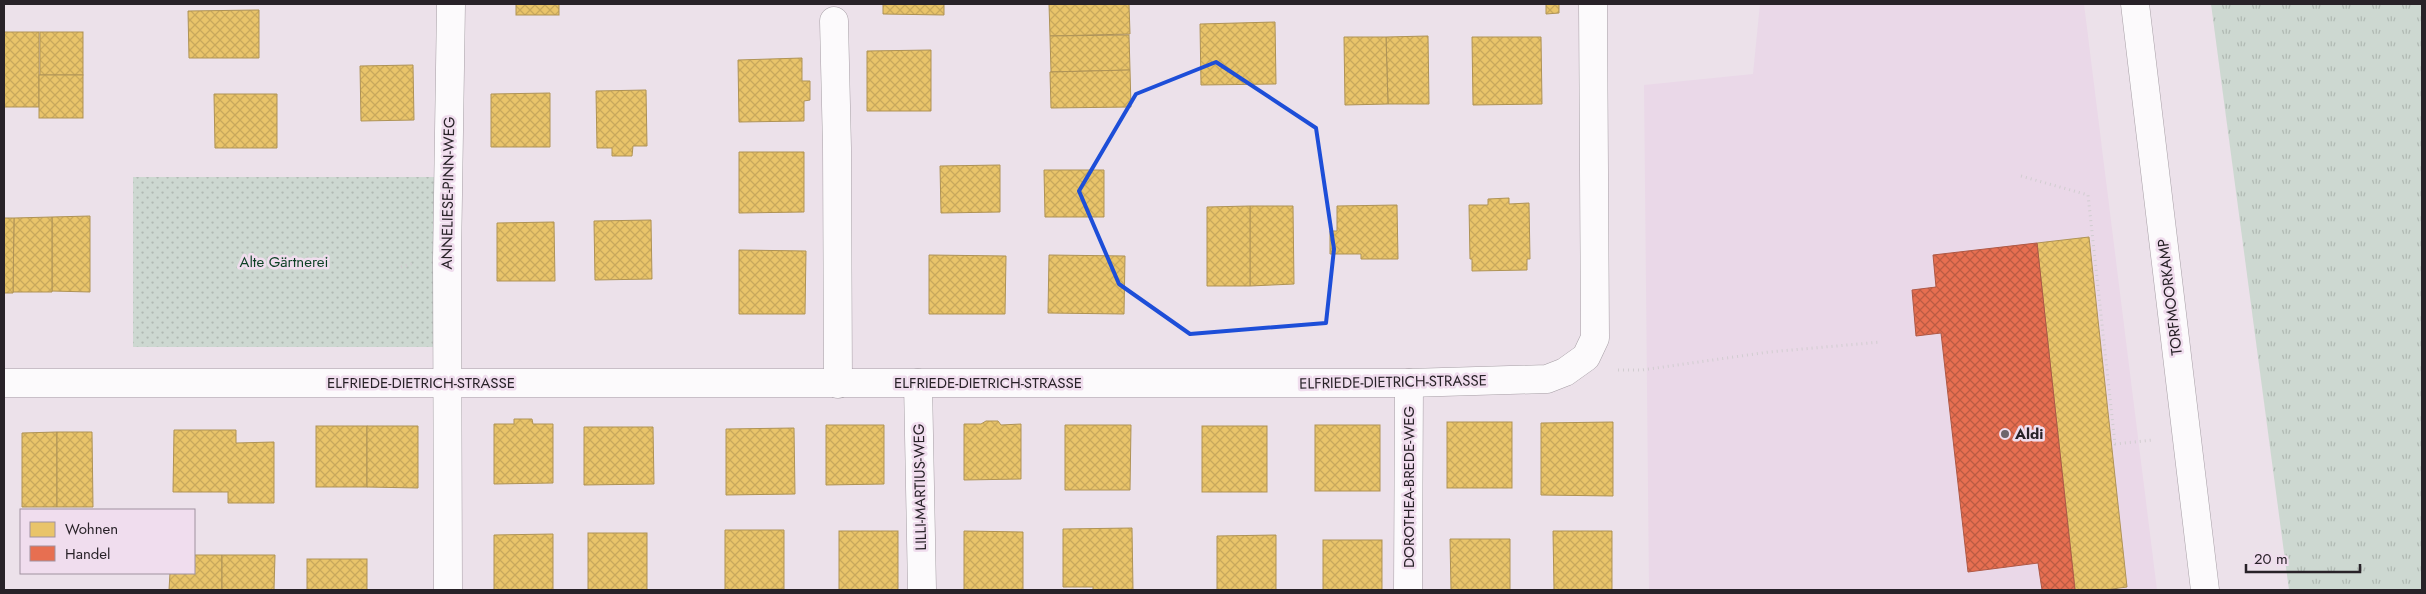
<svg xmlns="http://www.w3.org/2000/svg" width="2426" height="594" viewBox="0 0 2426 594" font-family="Jost,sans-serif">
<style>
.built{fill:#ead8e8}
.grass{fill:url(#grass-tufts)}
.park{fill:url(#park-dots)}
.homes{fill:url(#homes-cross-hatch);stroke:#af9356}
.shops{fill:url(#shops-cross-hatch);stroke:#ae5845}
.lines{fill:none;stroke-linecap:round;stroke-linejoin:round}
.minor-casing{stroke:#a69ea5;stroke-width:29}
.path{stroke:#d1cdd0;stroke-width:3;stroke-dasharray:1 4;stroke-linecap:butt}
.minor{stroke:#fcfafc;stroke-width:28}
.marked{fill:none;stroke:#1d4ed8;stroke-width:4;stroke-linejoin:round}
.poi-dot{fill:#6d656c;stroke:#f0ddee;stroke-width:2}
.labels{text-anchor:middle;stroke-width:5;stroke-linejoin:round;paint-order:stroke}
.street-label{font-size:15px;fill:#282228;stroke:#f0ddee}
.park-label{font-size:15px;fill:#0b3f23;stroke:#f0ddee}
.poi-label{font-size:15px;font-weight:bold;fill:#282228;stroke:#f0ddee;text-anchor:start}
</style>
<defs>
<pattern id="grass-tufts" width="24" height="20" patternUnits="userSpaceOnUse" patternTransform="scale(1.25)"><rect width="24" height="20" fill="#cdd8d1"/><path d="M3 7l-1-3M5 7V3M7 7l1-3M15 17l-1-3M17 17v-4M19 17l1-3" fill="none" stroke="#b0b9b3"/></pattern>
<pattern id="park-dots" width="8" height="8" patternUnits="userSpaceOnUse" patternTransform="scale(1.25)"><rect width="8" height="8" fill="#cdd8d1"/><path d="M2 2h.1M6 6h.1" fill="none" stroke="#b0b9b3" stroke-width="1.8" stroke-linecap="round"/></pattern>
<pattern id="homes-cross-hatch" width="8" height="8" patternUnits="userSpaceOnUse" patternTransform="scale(1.25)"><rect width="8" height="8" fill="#e9c46a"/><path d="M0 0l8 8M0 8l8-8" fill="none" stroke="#c8a85c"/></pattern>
<pattern id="shops-cross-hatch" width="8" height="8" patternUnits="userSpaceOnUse" patternTransform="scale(1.25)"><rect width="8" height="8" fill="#e76f51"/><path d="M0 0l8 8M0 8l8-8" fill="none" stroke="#bb5b43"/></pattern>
</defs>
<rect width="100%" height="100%" fill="#ece1ea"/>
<path class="built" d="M1760 4H2084L2157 590H1649L1644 85 1753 74Z"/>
<path class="grass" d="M2211 4H2422V590H2289Z"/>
<rect class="park" x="133" y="177" width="302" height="170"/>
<g class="homes">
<rect x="516" y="4" width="43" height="11"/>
<path d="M883 4H944V15L883 14Z"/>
<path d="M1049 4H1129L1130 34 1050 36Z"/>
<path d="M1546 4H1559V13L1546 14Z"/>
<path d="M259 10V58H189L188 11Z"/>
<path d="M1275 22 1276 84 1201 85 1200 24Z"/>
<rect x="4" y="32" width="35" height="75"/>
<rect x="40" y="32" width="43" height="43"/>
<path d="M1129 35 1130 70 1051 72 1050 36Z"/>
<path d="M1428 36 1429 104H1388L1386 37Z"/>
<path d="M1344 37H1386L1388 104 1345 105Z"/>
<path d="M1472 37H1541L1542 104 1473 105Z"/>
<path d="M931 50V111H867V51Z"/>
<path d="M802 58V81H810V100L804 101V121L739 122 738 60Z"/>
<path d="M413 65 414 120 361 121 360 66Z"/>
<path d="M1130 70 1131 107 1051 108 1050 72Z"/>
<rect x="39" y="75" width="44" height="43"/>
<path d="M646 90 647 146H633L632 156H612V148H597L596 91Z"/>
<path d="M550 93V147H491V94Z"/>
<path d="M214 94H277V148H215Z"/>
<path d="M739 152H804V212L739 213Z"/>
<path d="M1000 165V212L941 213 940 166Z"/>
<path d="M1044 170H1104V217H1045Z"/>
<path d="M1509 198V204L1529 203 1530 259H1527V270L1472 271V259H1470L1469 205H1488V199Z"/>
<path d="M1397 205 1398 259H1361V254H1330V231H1337V206Z"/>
<path d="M1250 206H1293L1294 284 1250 286Z"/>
<path d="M1250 206V286H1207V207Z"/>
<path d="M90 216V292L52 291V217Z"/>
<path d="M52 217V292H13L14 218Z"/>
<path d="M4 218H14L13 293H4Z"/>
<path d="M651 220 652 279 595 280 594 221Z"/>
<path d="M554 222 555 281H497V223Z"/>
<path d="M2089 237 2127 587 2105 590H2075L2037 243Z"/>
<path d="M739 250 806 251 805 314H739Z"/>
<path d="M929 255 1006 256 1005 314H929Z"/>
<path d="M1049 255 1125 256 1124 314 1048 313Z"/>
<path d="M514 419H532L533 424H553V483L494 484V424H514Z"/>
<path d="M986 421H998L1001 425 1021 424V479L964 480V424H981Z"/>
<rect x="1447" y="422" width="65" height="66"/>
<path d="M1613 422V496L1541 495V423Z"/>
<path d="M826 425H884V484L826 485Z"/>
<path d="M1065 425H1131L1130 490H1065Z"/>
<rect x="1315" y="425" width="65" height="66"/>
<rect x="316" y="426" width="51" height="61"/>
<path d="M367 426H418V488L367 487Z"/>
<rect x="1202" y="426" width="65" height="66"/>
<path d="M584 427H653L654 484 584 485Z"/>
<path d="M794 428 795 494 726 495V429Z"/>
<path d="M174 430H236V443L274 442V503H228V492H173Z"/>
<path d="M57 432V507H22V433Z"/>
<path d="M57 432H92L93 507H57Z"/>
<path d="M1132 528 1133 590H1093V587H1063V529Z"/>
<path d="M725 530H784V589L725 590Z"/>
<rect x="839" y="531" width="59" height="59"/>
<path d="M964 531 1023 532V590H964Z"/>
<path d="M1553 531H1612V590H1554Z"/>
<rect x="588" y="533" width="59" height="57"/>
<path d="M553 534V590H494V535Z"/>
<path d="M1276 535V590H1217V536Z"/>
<path d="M1450 539H1510V590H1451Z"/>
<rect x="1323" y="540" width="59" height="50"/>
<path d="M194 555H222V590H169L170 573H194Z"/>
<path d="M222 555H275L274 590H222Z"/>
<rect x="307" y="559" width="60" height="31"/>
</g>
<path class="shops" d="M2037 243 2075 590H2042L2038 563 1968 572 1941 333 1916 336 1912 290 1936 287 1933 255Z"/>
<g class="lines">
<defs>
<g id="minor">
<path d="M2135 4 2205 590"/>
<path d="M834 21 837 148 838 384"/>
<path d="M4 383H1409L1547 379 1565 372 1586 357 1595 338 1593 4"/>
<path d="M918 383 922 590"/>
<path d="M448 590 447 259 451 4"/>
<path d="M1408 590 1409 383"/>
</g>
</defs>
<use href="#minor" class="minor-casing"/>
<g class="path">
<path d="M2021 176 2088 195 2115 444 2153 440"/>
<path d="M401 267 414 263"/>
<path d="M1618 370H1642L1769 352 1881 342"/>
</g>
<use href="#minor" class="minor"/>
</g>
<path class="marked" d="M1216 62 1316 128 1334 249 1326 323 1190 334 1119 284 1079 191 1136 94Z"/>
<circle class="poi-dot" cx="2005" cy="434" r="5"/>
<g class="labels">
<g class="street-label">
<text transform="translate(448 193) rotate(-89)" y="5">ANNELIESE-PINN-WEG</text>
<text transform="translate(2170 297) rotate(-97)" y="5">TORFMOORKAMP</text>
<text transform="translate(1393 382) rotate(-1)" y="5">ELFRIEDE-DIETRICH-STRASSE</text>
<text x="421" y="388">ELFRIEDE-DIETRICH-STRASSE</text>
<text x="988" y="388">ELFRIEDE-DIETRICH-STRASSE</text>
<text transform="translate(920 487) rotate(-91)" y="5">LILLI-MARTIUS-WEG</text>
<text transform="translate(1409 487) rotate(-90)" y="5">DOROTHEA-BREDE-WEG</text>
</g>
<g class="park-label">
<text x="284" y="267">Alte Gärtnerei</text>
</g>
<g class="poi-label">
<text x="2015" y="439">Aldi</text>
</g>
</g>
<rect width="2426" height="594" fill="none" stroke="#282228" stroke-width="10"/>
<rect x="20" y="509" width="175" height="65" fill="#f0ddee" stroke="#a0929f"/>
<rect x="30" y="522" width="25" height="15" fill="#e9c46a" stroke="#a0929f"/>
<text x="65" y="534" font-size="15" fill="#282228">Wohnen</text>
<rect x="30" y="546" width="25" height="15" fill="#e76f51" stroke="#a0929f"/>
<text x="65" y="559" font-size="15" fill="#282228">Handel</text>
<path d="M2246 564v8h114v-8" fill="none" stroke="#282228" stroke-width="2.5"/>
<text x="2254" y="564" font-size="15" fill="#282228" stroke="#f0ddee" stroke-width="4" paint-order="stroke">20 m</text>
</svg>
